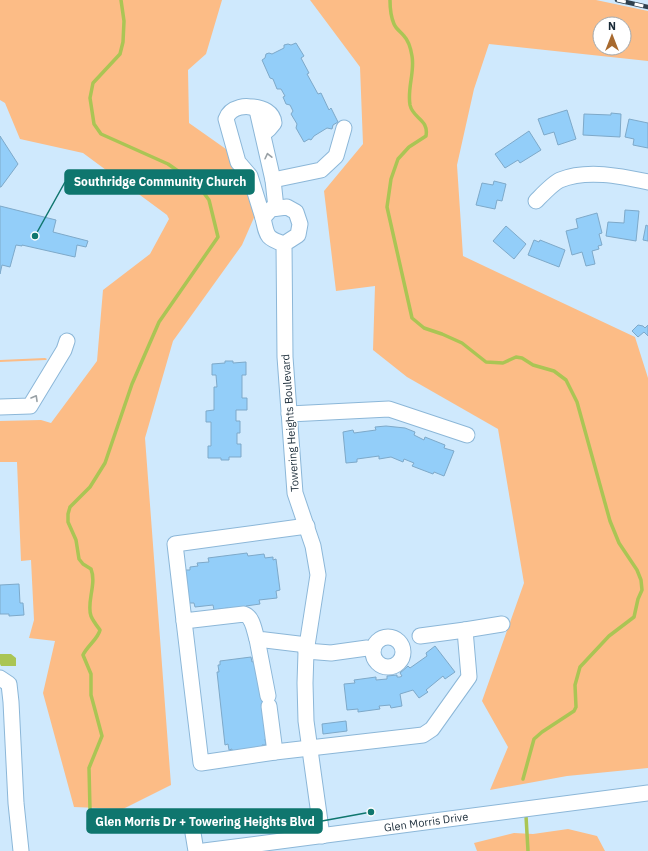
<svg xmlns="http://www.w3.org/2000/svg" width="648" height="851" viewBox="0 0 648 851" font-family="'IBM Plex Sans',sans-serif">
<style>
.green{fill:#fcbc86;fill-rule:evenodd}
.water{fill:#aac554}
.lines{fill:none;stroke-linecap:round;stroke-linejoin:round}
.stream{stroke:#aac554;stroke-width:3.5}
.building{fill:#93cef9;stroke:#7ea9c9}
.minor-casing{stroke:#8cb7d8;stroke-width:17}
.minor{stroke:#fff;stroke-width:15}
.rail-casing{stroke:#2f414f;stroke-width:4.5}
.rail{stroke:#fff;stroke-width:3;stroke-dasharray:9;stroke-linecap:butt}
.oneway{stroke:#98a0a5}
.labels{text-anchor:middle;stroke-width:3;stroke-linejoin:round;paint-order:stroke}
.street-label{font-size:11px;fill:#1a2b38;stroke:#fff}
.leader{fill:none;stroke:#0f766e;stroke-width:1.5}
.callout-dot{fill:#0f766e;stroke:#fff;stroke-width:1.5}
.callout{fill:#0f766e;stroke:#0f766e;stroke-width:1.5}
.callout-label{font-size:12px;text-anchor:middle;font-weight:bold;fill:#fff}
</style>
<rect width="100%" height="100%" fill="#cfe9fd"/>
<g class="green">
<path d="M0 0H222L206 54 188 70 189 123 250 166 259 206 242 245 173 341 145 438 171 785 123 809 74 807 43 693 55 641 29 638 34 620 31 560 21 561 17 462H0V421L41 420 51 423 97 361 103 290 150 254 169 219 167 215 83 153 20 139 5 103 0 100Z"/>
<path d="M310 0H596L648 11V61L489 44 474 89 457 165 463 256 635 337 648 378V768L567 776 490 790 508 747 482 701 524 583 498 429 407 377 373 350 375 286 336 291 324 191 363 144 360 67ZM600 24H624V48H600Z"/>
<path d="M45 358 47 359 46 360 0 362V360Z"/>
<path d="M568 829 597 836 605 851H477L474 843 514 833 533 834Z"/>
</g>
<path class="water" d="M0 654H11L16 658V666H1L0 664Z"/>
<g class="lines">
<g class="stream">
<path d="M390 0C390 7 391 17 394 24 396 29 401 32 404 36 408 40 411 50 412 56 415 72 407 88 410 105 413 119 429 119 426 136L409 147 398 159 391 179 387 207 412 318 424 328 442 334 462 343 486 362 503 363 516 357 522 358 533 365 554 371 566 380 577 402 610 521 619 543 637 570 641 580 642 590 638 599 634 617 609 636 580 667 575 685 576 707 574 711 542 732 534 739 523 779"/>
<path d="M90 810 89 768 102 736 91 695V674L83 655C87 646 98 639 100 630 97 626 93 621 91 616 86 603 97 584 91 569L83 564 79 559 76 540 68 522V514L70 507 90 487 105 463 132 384 159 322 218 237 209 200 198 185 168 164 101 134 94 124 90 98 93 83 120 54 123 42 124 21 121 0"/>
<path d="M526 816 528 851"/>
</g>
</g>
<g class="building">
<path d="M296 43 304 56 301 58 309 73 307 74 318 94 321 93 329 110 331 108 338 122 333 125 332 129 327 128 314 136 311 140 309 139 304 142 296 128 297 124 291 114 293 111 290 105 286 104 283 97 285 96 281 89H277L273 79 270 78 262 60 265 58 266 54 269 53 272 54 284 48V45L288 44 291 45Z"/>
<path d="M567 110 576 139 558 145 554 132 544 135 538 119Z"/>
<path d="M611 113 621 114 620 137 583 135 584 114 611 115Z"/>
<path d="M629 119 648 123V148L633 145 634 139 625 137Z"/>
<path d="M529 131 541 150 520 163 518 160 505 168 495 154Z"/>
<path d="M0 136 18 164 1 187H0Z"/>
<path d="M494 181 506 184 502 201 497 200 495 209 476 205 482 183 493 185Z"/>
<path d="M0 206 56 220 53 232 88 241 86 247 77 245 75 257 22 245V246L16 245 10 267 2 265 0 274Z"/>
<path d="M625 210 639 211 636 241 606 236 608 222 624 223Z"/>
<path d="M597 213 602 233 599 234 602 245 598 246 599 249 592 251 595 264 586 266 582 252 572 255 566 231 578 228 576 219Z"/>
<path d="M646 225 648 226V241L643 240Z"/>
<path d="M506 226 526 244 514 259 493 241Z"/>
<path d="M534 240 539 242 540 240 565 250 559 267 528 255Z"/>
<path d="M638 325 643 326 645 328 648 325V336L644 332 638 337 632 331Z"/>
<path d="M225 361H233V363L246 362V375H242V398H247V410H236V421H240V433H237V444H241V457H229V460H221V458H208V446H211V422H206V411L214 410V387H217L216 375H212V364L225 363Z"/>
<path d="M386 426 405 428 415 432 414 435 424 440 425 437 445 445 444 448 454 451 444 476 434 472 433 474 412 466 414 463 404 459 403 462 391 457 379 459V456L357 459V462L346 463 343 432 353 430 354 433 376 430 375 427Z"/>
<path d="M247 553 248 556 264 554 265 558 273 557V560L276 559 280 590 276 591 277 598 259 600 260 604 246 606V610L229 612 228 608 214 610 213 605 195 607 194 603H189L184 570H190V567L198 566 197 563 209 562 208 558Z"/>
<path d="M19 584 20 603H23L24 615 9 616V614H0V585Z"/>
<path d="M435 646 455 672 445 679 443 676 426 690 428 692 419 698 413 690 400 694 402 706 391 708 390 705 379 706 380 709 358 712V709L347 710 344 684 355 683 354 680 376 677V680L387 679V676L397 675V677H400L402 676 400 673 408 666 410 668 427 656 426 653Z"/>
<path d="M251 657 252 662 255 661 269 725 267 739H265L266 745H262L263 749 232 752V749L229 750 228 744 225 745 217 672H219L218 665H220V661Z"/>
<path d="M346 721 347 731 323 734 322 724Z"/>
</g>
<g class="lines">
<defs>
<g id="minor">
<path d="M253 107C263 108 273 112 274 123L269 129 263 134"/>
<path d="M273 180 321 170 336 156 344 128"/>
<path d="M536 201C542 195 553 183 560 180 587 169 620 176 648 182"/>
<path d="M263 218 250 176 238 162 226 119C230 107 248 103 257 110L273 180 276 208"/>
<path d="M284 244C266 238 267 236 263 218L271 209 287 207 296 212 300 224 298 235 284 244 285 357 295 493 313 546 318 575 306 652 305 683 306 721 322 836"/>
<path d="M0 407 30 406 64 350 67 341"/>
<path d="M289 414 389 409 467 435"/>
<path d="M307 526 175 544 184 621 244 614C253 617 254 630 257 639L307 645"/>
<path d="M184 621 201 763 275 752 423 735 432 729 469 677 465 630 502 624"/>
<path d="M420 636 465 630"/>
<circle cx="388" cy="652" r="15"/>
<path d="M257 639 268 696"/>
<path d="M306 651 331 653 367 648 373 650"/>
<path d="M0 678 9 684 11 702 16 803 21 851"/>
<path d="M269 706 275 752"/>
<path d="M193 833 196 851"/>
<path d="M204 851 648 793"/>
</g>
</defs>
<use href="#minor" class="minor-casing"/>
<use href="#minor" class="minor"/>
<defs>
<path id="rail" d="M617 0 648 7"/>
</defs>
<use href="#rail" class="rail-casing"/>
<use href="#rail" class="rail"/>
</g>
<defs><path id="oneway-chevron" d="M-2-3.5L2.5 0L-2 3.5" fill="none" stroke-width="1.6" stroke-linecap="round" stroke-linejoin="round"/></defs>
<g class="oneway">
<use href="#oneway-chevron" transform="translate(268 156) rotate(-103)"/>
<use href="#oneway-chevron" transform="translate(35 398) rotate(-60)"/>
</g>
<g class="labels">
<g class="street-label">
<text transform="translate(290 423) rotate(-94)" y="4">Towering Heights Boulevard</text>
<text transform="translate(426 822) rotate(-8)" y="4">Glen Morris Drive</text>
</g>
</g>
<path class="leader" d="M35 236L65 182M371 812L322 821"/>
<g class="callout-dot">
<circle cx="35" cy="236" r="4"/>
<circle cx="371" cy="812" r="4"/>
</g>
<g class="callout">
<rect x="65" y="170" width="189" height="24" rx="4"/>
<rect x="87" y="809" width="235" height="24" rx="4"/>
</g>
<g class="callout-label">
<text x="160" y="186">Southridge Community Church</text>
<text x="205" y="826">Glen Morris Dr + Towering Heights Blvd</text>
</g>
<g transform="translate(612 36)"><circle r="19" fill="#ffffff" stroke="#a3aaaf"/>
<path d="M0-3L7 15L0 10L-7 15Z" fill="#a86a2f"/>
<text y="-6" font-size="11" font-weight="bold" text-anchor="middle" fill="#1a2b38">N</text>
</g>
</svg>
